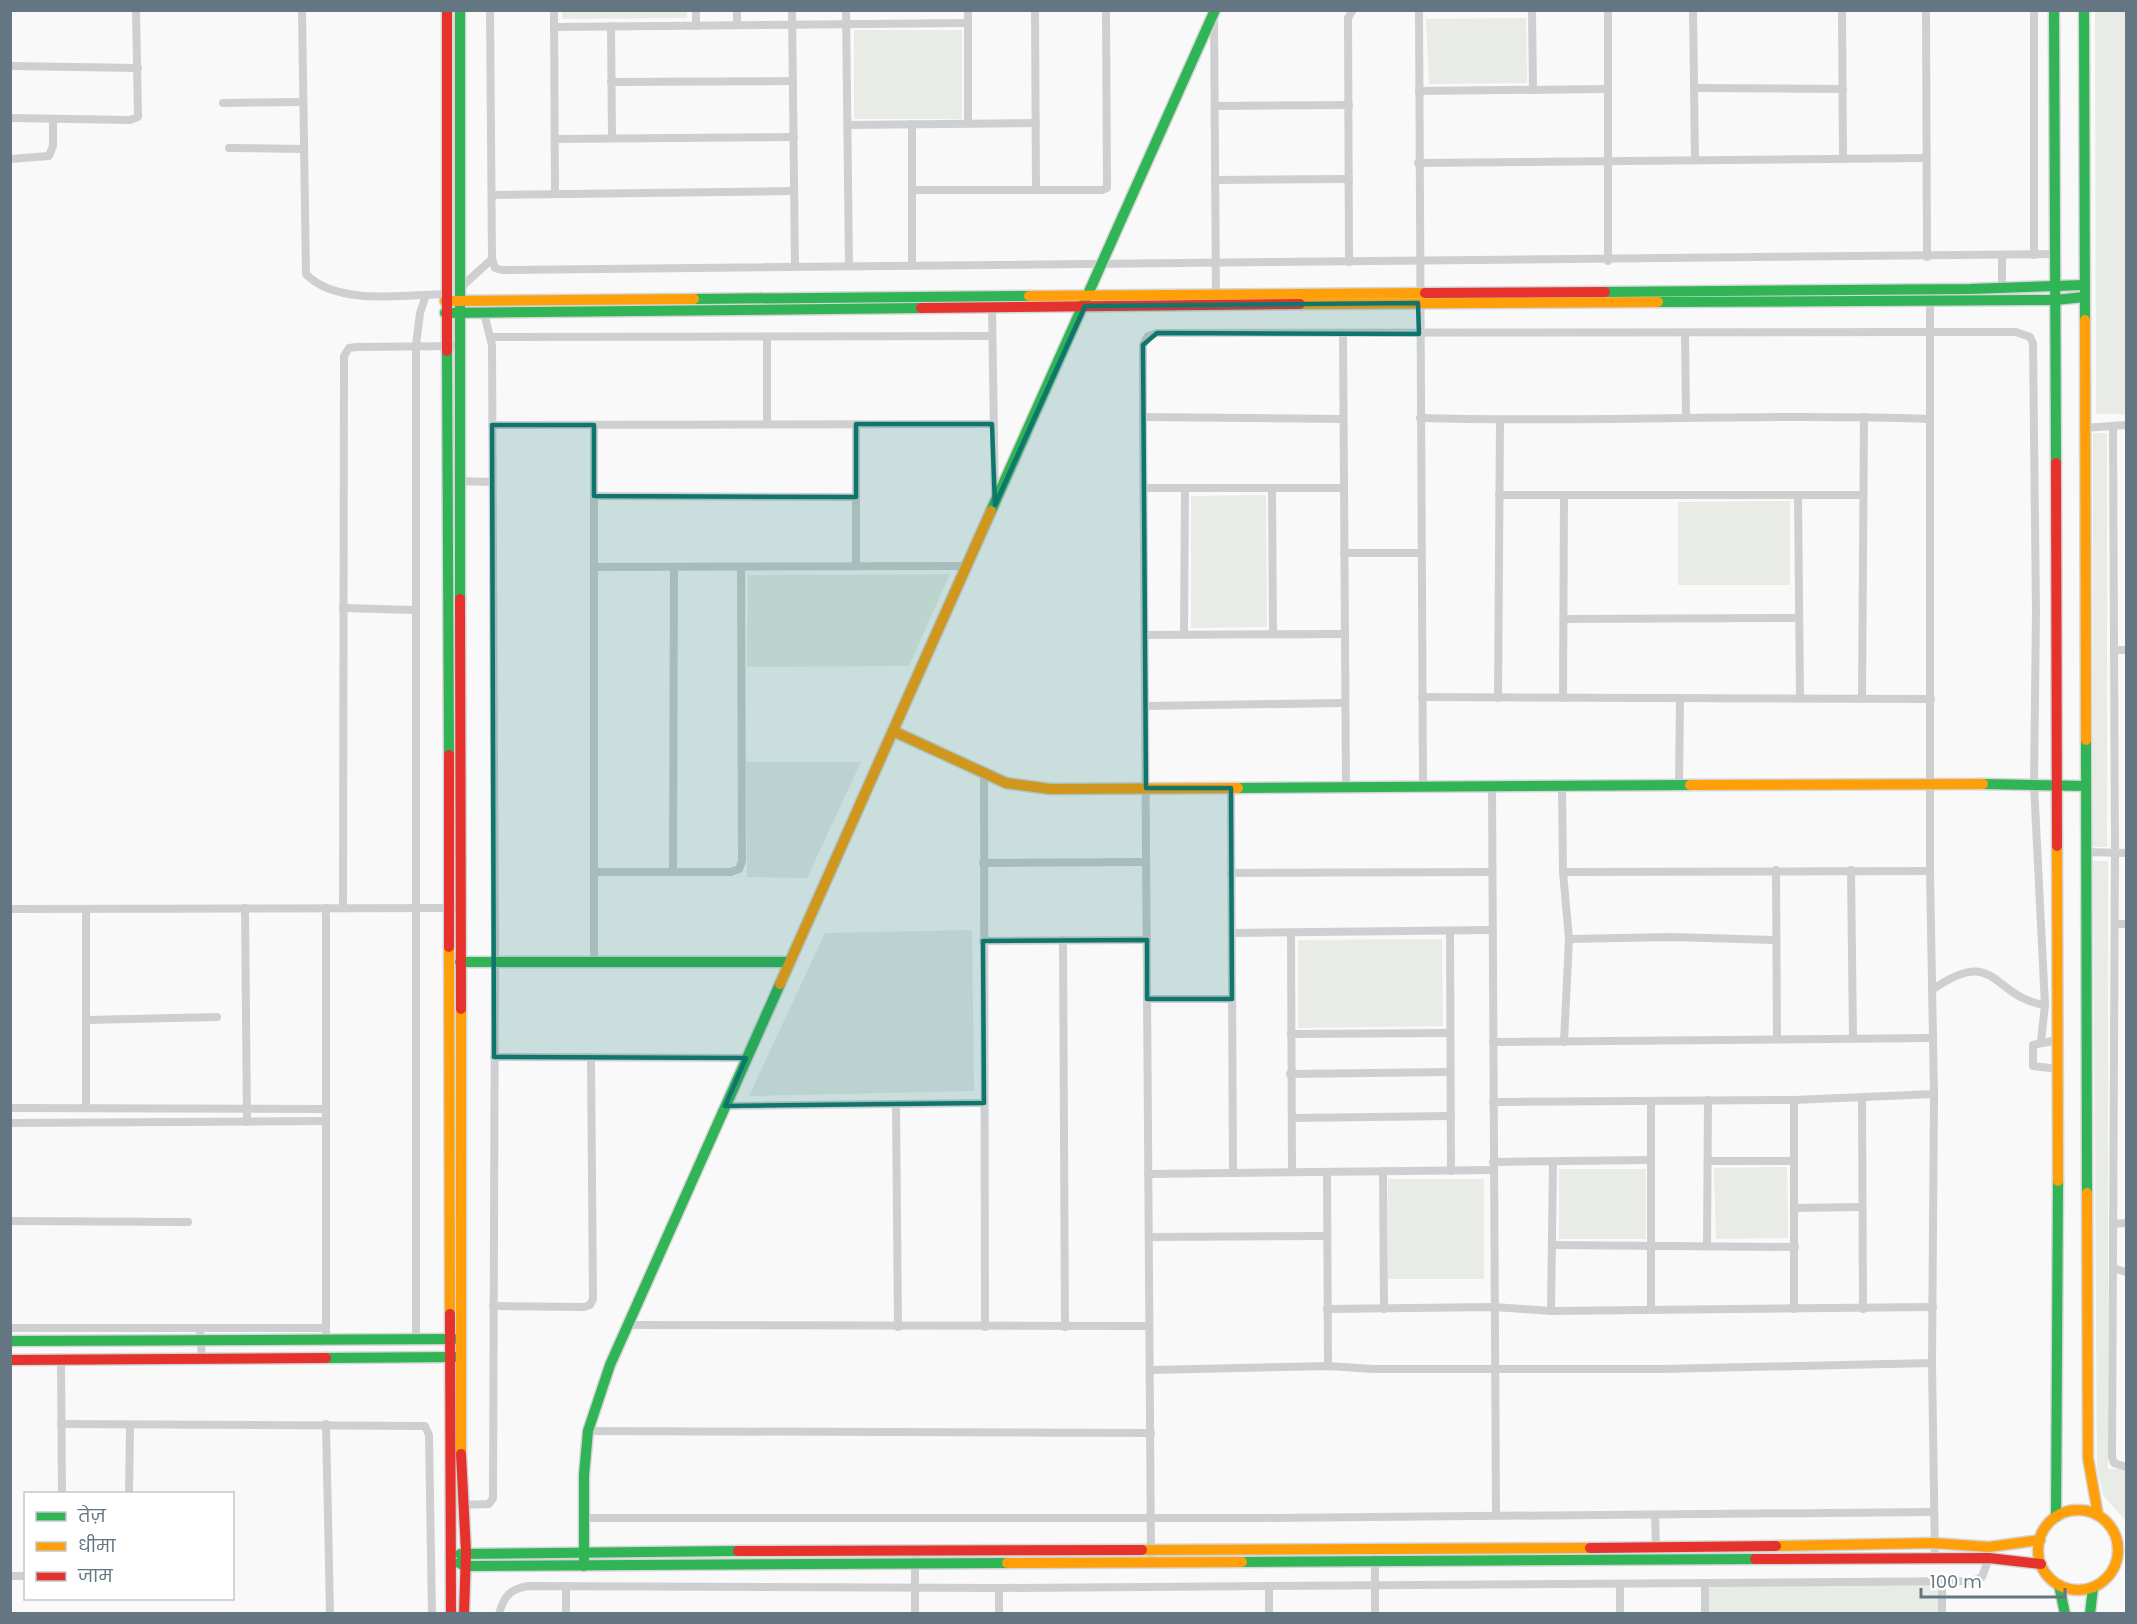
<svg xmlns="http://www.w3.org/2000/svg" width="2137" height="1624" viewBox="0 0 2137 1624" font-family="Poppins,'Noto Sans Devanagari',sans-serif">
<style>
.built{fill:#e8e9e9}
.green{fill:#e8ebe6}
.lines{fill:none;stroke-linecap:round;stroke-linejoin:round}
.fast-casing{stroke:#d5d6d7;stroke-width:13}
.slow-casing{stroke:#d5d6d7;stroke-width:13}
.jam-casing{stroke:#d5d6d7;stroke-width:13}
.street{stroke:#cecfd0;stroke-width:8}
.fast{stroke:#30b455;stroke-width:10}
.slow{stroke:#ff9f0a;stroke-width:10}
.jam{stroke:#e5322d;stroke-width:10}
.marked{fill:#0f766e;fill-opacity:0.2;stroke:#0f766e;stroke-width:4.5;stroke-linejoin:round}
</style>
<rect width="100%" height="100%" fill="#f9f9f9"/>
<g class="built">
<path d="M746 762H861L807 878 747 877Z"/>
<path d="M972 930 974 1091 749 1096 825 933Z"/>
</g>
<g class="green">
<path d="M562 11H687V18L562 19Z"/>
<path d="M2095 11H2126V414H2096Z"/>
<path d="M1526 18 1527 83 1429 84 1426 19Z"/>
<rect x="854" y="30" width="108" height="89"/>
<rect x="2093" y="433" width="14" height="414"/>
<path d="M1266 495 1267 627 1191 628V496Z"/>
<path d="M1790 501V585H1678V502Z"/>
<path d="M950 574 909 666 747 667 748 575Z"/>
<path d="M2093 861H2108V1469H2126V1521L2103 1495 2097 1468Z"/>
<path d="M1442 939 1443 1026 1298 1028V940Z"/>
<path d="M1787 1167 1788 1238 1716 1239 1714 1168Z"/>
<rect x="1559" y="1169" width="87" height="70"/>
<rect x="1388" y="1179" width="96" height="100"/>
<path d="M1942 1582V1613L1705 1614V1584Z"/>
</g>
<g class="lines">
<defs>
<g id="fast">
<path d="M460 10V599"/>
<path d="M2054 10 2056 463"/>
<path d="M2084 10 2085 320"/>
<path d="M1605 292 1970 289 2084 285"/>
<path d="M694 299 1029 296"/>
<path d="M1658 302 2055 300 2084 297"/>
<path d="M445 313 921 308"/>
<path d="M447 351 449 755"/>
<path d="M991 511 1215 10"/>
<path d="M2086 740 2087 1193"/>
<path d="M1983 784 2085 786"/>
<path d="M1238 788 1690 785"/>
<path d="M460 962H789"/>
<path d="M10 1341 454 1339"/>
<path d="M326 1358 455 1357"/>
<path d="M2056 1517 2058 1181"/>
<path d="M460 1554 738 1551"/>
<path d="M1242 1562 1755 1559"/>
<path d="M459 1563 465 1566 1007 1563"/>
<path d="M584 1566V1475L588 1431 610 1365 780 984"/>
<path d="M2059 1585 2065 1614"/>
<path d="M2090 1614 2093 1588"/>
</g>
<g id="slow">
<path d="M1029 296 1425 293"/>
<path d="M445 301 694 299"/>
<path d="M1300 304 1658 302"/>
<path d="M2085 320 2086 740"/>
<path d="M893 731 1006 783 1050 789 1238 788"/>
<path d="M1690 785 1983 784"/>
<path d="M2057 846 2058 1181"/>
<path d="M449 947 450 1314"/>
<path d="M780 984 991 511"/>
<path d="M461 1009V1454"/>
<path d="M2087 1193 2088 1458 2098 1515"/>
<circle cx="2078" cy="1550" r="40"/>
<path d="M1776 1546 1933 1543 1989 1547 2040 1540"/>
<path d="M1142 1550 1590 1548"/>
<path d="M1007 1563 1242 1562"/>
</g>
<g id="jam">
<path d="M1425 293 1605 292"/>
<path d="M921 308 1300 304"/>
<path d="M447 351V10"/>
<path d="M2056 463 2057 846"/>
<path d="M460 599 461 1009"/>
<path d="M449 755V947"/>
<path d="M450 1314 451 1614"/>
<path d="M10 1360 326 1358"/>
<path d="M461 1454 466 1552 464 1614"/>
<path d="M1590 1548 1776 1546"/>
<path d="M738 1551 1142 1550"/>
<path d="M1755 1559 1989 1558 2041 1564"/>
</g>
</defs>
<use href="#fast" class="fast-casing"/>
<use href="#slow" class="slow-casing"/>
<use href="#jam" class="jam-casing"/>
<g class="street">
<path d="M302 10 306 274C336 306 406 295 445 294"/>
<path d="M490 10 492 259 495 268 502 270 2055 254"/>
<path d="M554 10 555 194"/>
<path d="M696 10V26"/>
<path d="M792 10 795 266"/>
<path d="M846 10 849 266"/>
<path d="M1035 10 1036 189"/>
<path d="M1419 10 1423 787"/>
<path d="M1532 10 1533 90"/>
<path d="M1693 10 1695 160"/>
<path d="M1842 10 1843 159"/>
<path d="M1926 10 1927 257"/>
<path d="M2034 10V255"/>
<path d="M1214 14 1216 299"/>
<path d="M737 25V10"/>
<path d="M611 26 612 138"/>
<path d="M554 27 968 23"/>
<path d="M10 66 138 68"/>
<path d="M611 82 793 81"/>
<path d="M1694 88 1843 89"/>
<path d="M1419 91 1607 89"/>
<path d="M223 103 303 102"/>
<path d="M1215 106 1349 105"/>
<path d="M10 118 130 120 138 117 136 10"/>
<path d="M968 124V10"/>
<path d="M848 125 1036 123"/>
<path d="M555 139 794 137"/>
<path d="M229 148 304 149"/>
<path d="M10 159 49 156 53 146V119"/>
<path d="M1418 163 1926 158"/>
<path d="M1215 180 1349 179"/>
<path d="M912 190H1102L1107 188 1106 10"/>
<path d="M492 195 794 191"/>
<path d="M2002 256V288"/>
<path d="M1608 261V10"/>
<path d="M1349 262 1348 18 1353 10"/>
<path d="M912 265V124"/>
<path d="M459 289 492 259"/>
<path d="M1930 295V871L1934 1094 1932 1363 1935 1560"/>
<path d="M992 307 995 500"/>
<path d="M1685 333 1686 417"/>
<path d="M1343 334 1346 787"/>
<path d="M492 337 992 336"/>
<path d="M1143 417 1343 419"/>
<path d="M1420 418C1590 423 1760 413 1930 419"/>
<path d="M767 424V337"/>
<path d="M856 424V566"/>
<path d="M492 425 992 424"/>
<path d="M594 425V962"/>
<path d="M2113 427 2115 852 2112 1457 2114 1463 2126 1467"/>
<path d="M2084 428 2126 425"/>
<path d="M459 481 492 482"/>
<path d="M1144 488H1344"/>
<path d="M1272 488 1273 634"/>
<path d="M1499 495H1863"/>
<path d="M1798 495 1800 698"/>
<path d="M594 496 856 497"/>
<path d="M1344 553H1420"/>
<path d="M595 567 968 566"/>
<path d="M343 608 415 610"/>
<path d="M1564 619 1799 618"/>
<path d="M1184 634 1185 488"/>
<path d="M1145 635 1345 634"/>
<path d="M2114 650H2126"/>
<path d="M1422 697 1931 699"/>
<path d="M1498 698 1500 420"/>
<path d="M1563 698 1564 495"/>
<path d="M1862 699 1864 417"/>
<path d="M1145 706 1345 703"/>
<path d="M984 775 985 1327"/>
<path d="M1562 786 1563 872 1569 939 1564 1042"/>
<path d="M1679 786 1680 698"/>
<path d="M1492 787 1496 1515"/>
<path d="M1231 788 1233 1173"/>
<path d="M2085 852 2126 853"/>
<path d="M983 863 1146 862"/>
<path d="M1776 870 1777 1039"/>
<path d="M1851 870 1853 1039"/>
<path d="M594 872H731L739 869 742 861 741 567"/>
<path d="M673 872 674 567"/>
<path d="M1563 872 1930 871"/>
<path d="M1231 873 1492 872"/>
<path d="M245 908 247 1122"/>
<path d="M326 908V1339"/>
<path d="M343 908 344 356 349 348 356 347 459 346"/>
<path d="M10 909 460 908"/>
<path d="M2115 924H2126"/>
<path d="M1450 931 1451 1171"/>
<path d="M1232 933 1492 930"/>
<path d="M1291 933 1292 1172"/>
<path d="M1569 939 1672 937 1775 940"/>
<path d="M1063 940 1065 1327"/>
<path d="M983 941 1147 940"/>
<path d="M1932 990C1997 944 1991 997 2045 1005"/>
<path d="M1147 999H1232"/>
<path d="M87 1020 217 1017"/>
<path d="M1291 1034 1450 1033"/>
<path d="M2057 1040 2033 1045V1066L2058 1069"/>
<path d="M1493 1042 1932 1038"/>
<path d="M494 1057 746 1058"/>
<path d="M1290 1074 1450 1072"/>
<path d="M1862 1097 1863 1309"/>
<path d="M1794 1100V1309"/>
<path d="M1651 1101V1309"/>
<path d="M1493 1102 1794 1100 1934 1094"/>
<path d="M896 1104 898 1327"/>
<path d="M725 1106 984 1103"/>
<path d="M10 1108 325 1109"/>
<path d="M86 1108V909"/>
<path d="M1292 1118 1451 1116"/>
<path d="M10 1123 325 1121"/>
<path d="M1708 1161H1794"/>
<path d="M1493 1162 1650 1160"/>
<path d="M1383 1171 1384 1309"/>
<path d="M1327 1172 1328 1366"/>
<path d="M1148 1174 1493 1170"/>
<path d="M1795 1208 1861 1207"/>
<path d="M10 1221 188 1222"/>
<path d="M2113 1224 2126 1223"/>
<path d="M1149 1237 1327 1236"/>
<path d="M1552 1245 1795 1247"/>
<path d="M1707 1246 1708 1100"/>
<path d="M2113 1268 2126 1272"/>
<path d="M493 1306 584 1307 590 1305 593 1299 591 1057"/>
<path d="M1327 1309 1494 1307 1551 1311 1933 1307"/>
<path d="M1551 1311 1553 1162"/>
<path d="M628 1325 1149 1326"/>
<path d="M10 1328H326"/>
<path d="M200 1329 202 1359"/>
<path d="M416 1339V345L420 313 426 295"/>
<path d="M61 1360 62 1494"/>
<path d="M1151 1370 1328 1366 1373 1369H1661L1932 1363"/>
<path d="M61 1424 425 1426 429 1435 432 1614"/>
<path d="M326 1424 330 1614"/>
<path d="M588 1431 1151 1433"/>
<path d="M129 1494 130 1425"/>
<path d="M462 1505 489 1504 493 1498 495 962 492 345 484 313"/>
<path d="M1655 1515 1656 1547"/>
<path d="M584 1518H1257L1933 1512"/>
<path d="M915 1551V1614"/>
<path d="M1375 1558V1614"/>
<path d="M1151 1562 1143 417V345L1148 336 1157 333 1930 332H2016L2030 337 2033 343 2036 611 2034 785 2045 1005 2041 1041"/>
<path d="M10 1576H26"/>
<path d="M1942 1582V1614"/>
<path d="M1620 1585V1614"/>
<path d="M566 1586V1614"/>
<path d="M1269 1586V1614"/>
<path d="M999 1588V1614"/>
<path d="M499 1614C504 1596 510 1589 528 1586L999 1588 1973 1581 1982 1577 1989 1558"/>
<path d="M1705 1614V1584"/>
</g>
<use href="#fast" class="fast"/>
<use href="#slow" class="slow"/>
<use href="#jam" class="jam"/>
</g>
<path class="marked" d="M1418 303 1419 334 1157 333 1143 345 1146 788H1231L1232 999H1147V940L983 941 984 1103 725 1106 746 1058 494 1057 492 425H594V496L856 497V424H992L995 505 1085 306Z"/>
<rect width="2137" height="1624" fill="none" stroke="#657683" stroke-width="24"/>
<rect x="24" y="1492" width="210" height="108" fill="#ffffff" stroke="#c1c8cd" stroke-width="1.5"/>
<rect x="36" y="1512" width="30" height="9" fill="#30b455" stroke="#c1c8cd" stroke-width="1.5"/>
<text x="78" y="1522" font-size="18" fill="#657683">तेज़</text>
<rect x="36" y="1542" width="30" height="9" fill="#ff9f0a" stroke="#c1c8cd" stroke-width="1.5"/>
<text x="78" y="1552" font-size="18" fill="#657683">धीमा</text>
<rect x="36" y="1572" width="30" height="9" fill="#e5322d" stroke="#c1c8cd" stroke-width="1.5"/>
<text x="78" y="1582" font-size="18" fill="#657683">जाम</text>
<path d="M1921 1588v9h144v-9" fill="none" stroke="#657683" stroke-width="3"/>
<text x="1930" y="1588" font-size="18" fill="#657683" stroke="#ffffff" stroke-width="4.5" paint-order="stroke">100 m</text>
</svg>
